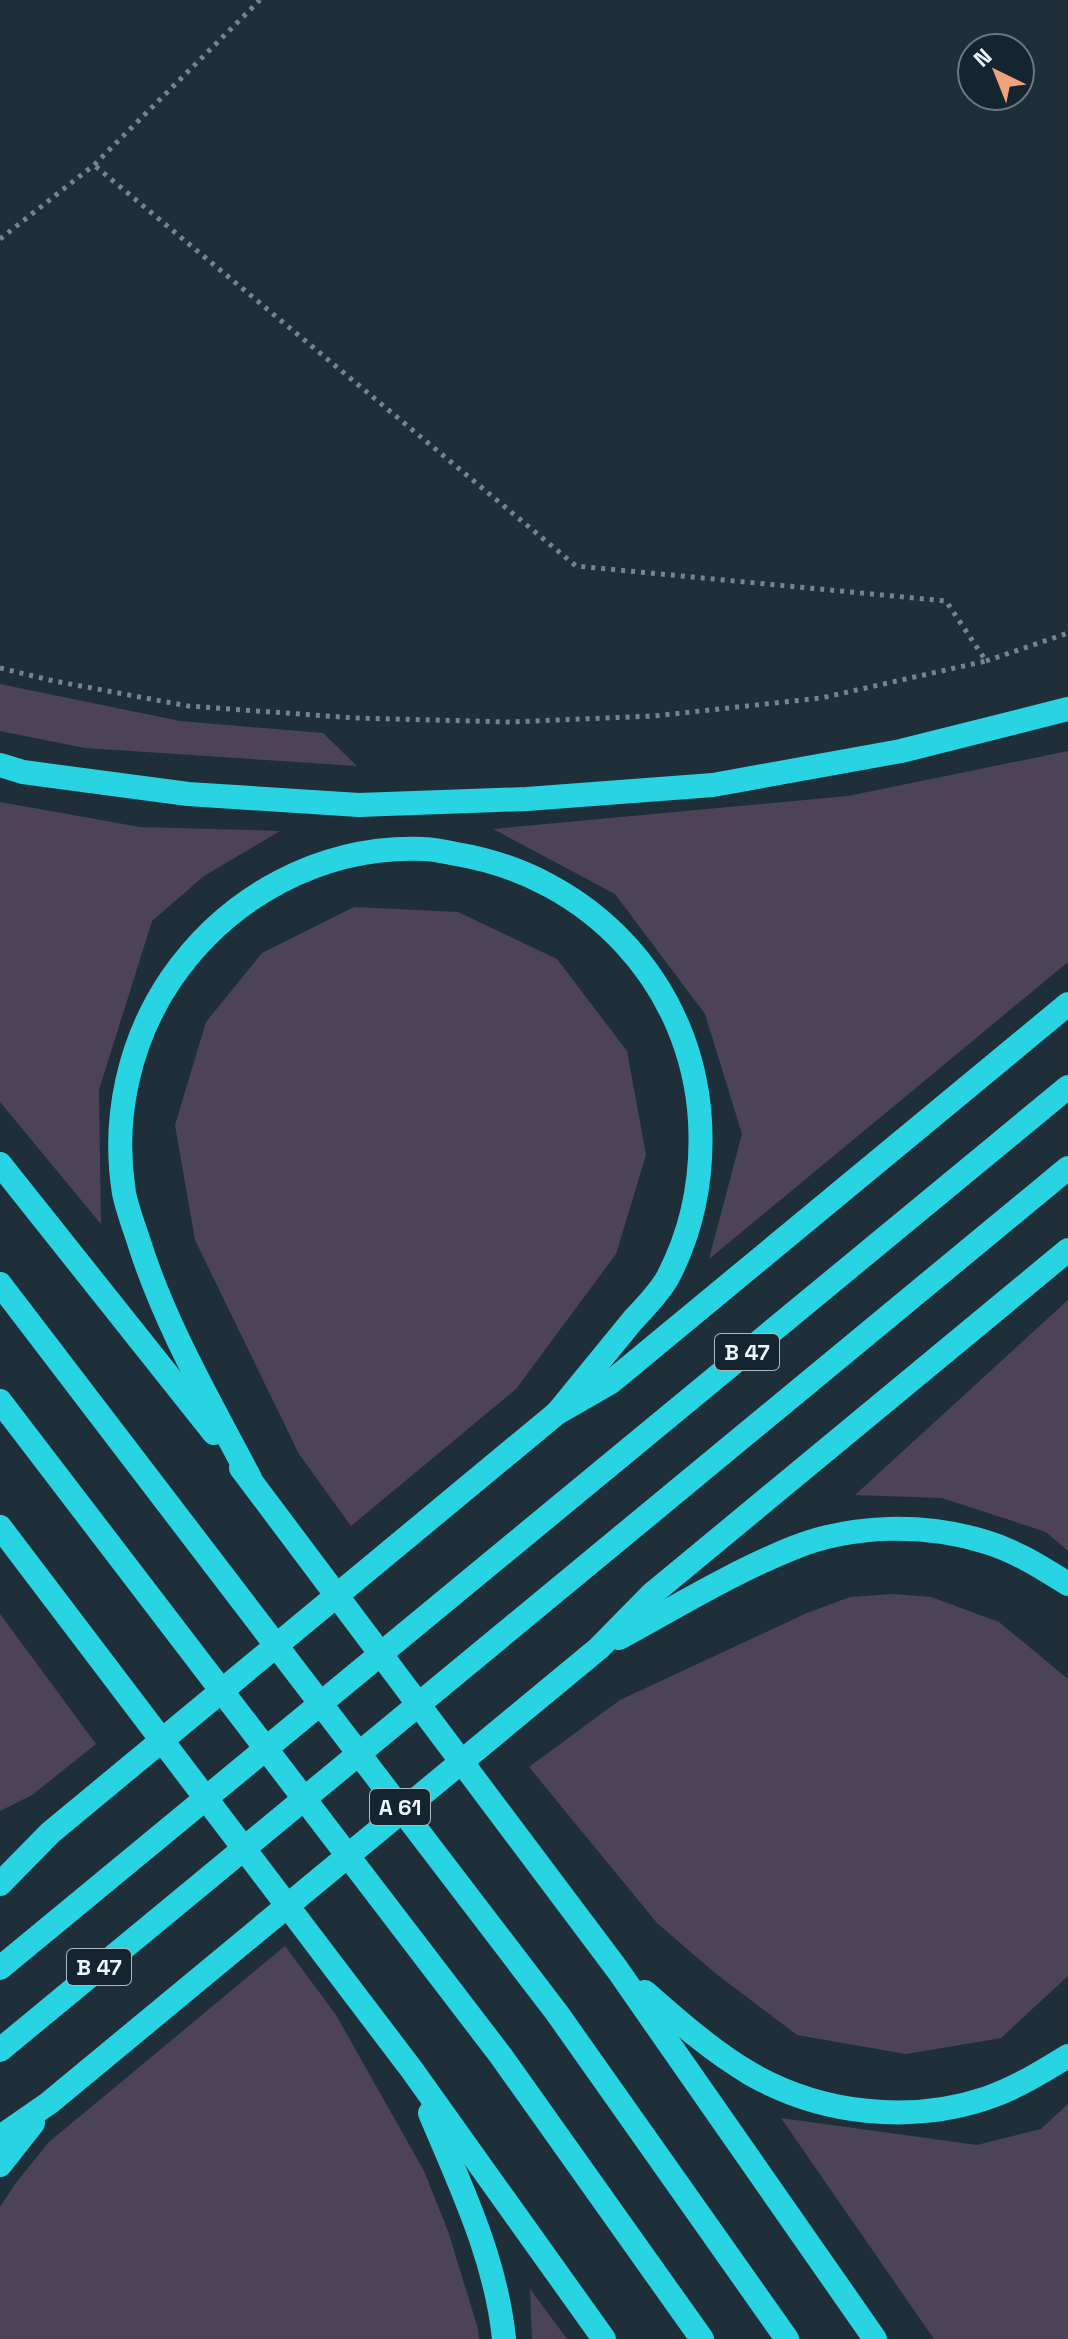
<svg xmlns="http://www.w3.org/2000/svg" width="1068" height="2339" viewBox="0 0 1068 2339" font-family="'Space Grotesk',sans-serif">
<style>
.green{fill:#4d4359}
.lines{fill:none;stroke-linecap:round;stroke-linejoin:round}
.path{stroke:#76848c;stroke-width:5;stroke-dasharray:4 6;stroke-linecap:butt}
.highway{stroke:#29d4e2;stroke-width:24}
.labels{text-anchor:middle;stroke-width:8;stroke-linejoin:round;paint-order:stroke}
.shield{fill:#15252f;stroke:#abb7be;stroke-width:2}
.shield-label{font-size:22px;font-weight:bold;fill:#ebf5fc}
</style>
<rect width="100%" height="100%" fill="#1f2f39"/>
<g class="green">
<path d="M0 684 180 721 323 733 357 766 85 748 0 731Z"/>
<path d="M1068 751V962L709 1259 742 1134 705 1014 615 894 493 829 848 796Z"/>
<path d="M0 802 140 827 280 831 204 876 152 921 99 1090 101 1224 0 1102Z"/>
<path d="M354 907 458 912 557 959 627 1051 646 1155 616 1254 516 1389 351 1526 299 1454 195 1240 175 1125 206 1022 262 953Z"/>
<path d="M1068 1300V1551L1046 1532 942 1498 855 1495Z"/>
<path d="M893 1594 931 1597 999 1622 1068 1679V1976L1001 2038 906 2054 797 2035 715 1973 657 1923 529 1767 620 1700 807 1613 850 1597Z"/>
<path d="M0 1614 96 1744 32 1795 0 1811Z"/>
<path d="M285 1946 336 2015 424 2171 448 2231 478 2329 479 2339H0V2207L15 2184 49 2142Z"/>
<path d="M1068 2104V2339H934L781 2118 977 2145 1041 2129Z"/>
<path d="M530 2289 567 2339H532Z"/>
</g>
<g class="lines">
<g class="path">
<path d="M0 239 94 165 260 0"/>
<path d="M986 661 1068 633"/>
<path d="M0 668 54 681 188 706 355 718 510 722 654 716 821 698 986 661 946 601 576 566 94 165"/>
</g>
<g class="highway">
<path d="M0 765 23 772 188 794 359 805 527 799 713 785 901 751 1068 709"/>
<path d="M0 1164 214 1433"/>
<path d="M0 1284 557 2013 787 2339"/>
<path d="M0 1401 501 2056 702 2339"/>
<path d="M241 1468 617 1969 875 2339"/>
<path d="M250 1478C209 1400 164 1323 138 1239 133 1224 127 1208 124 1193 112 1118 129 1041 171 979 228 896 322 845 424 849 434 849 445 852 456 854 590 876 692 984 700 1121 703 1175 693 1229 668 1277 660 1292 645 1307 633 1320 608 1351 582 1382 557 1413"/>
<path d="M0 1527 412 2070 604 2339"/>
<path d="M619 1638C676 1607 733 1572 793 1548 853 1524 925 1523 986 1542 1016 1551 1042 1568 1068 1584"/>
<path d="M0 1884 50 1833 557 1413 611 1382 1068 1004"/>
<path d="M0 1968 1068 1087"/>
<path d="M645 1992C678 2021 713 2052 751 2074 821 2114 910 2124 987 2098 1016 2088 1042 2072 1068 2056"/>
<path d="M0 2050 1068 1168"/>
<path d="M430 2113C461 2187 496 2259 504 2339"/>
<path d="M0 2137 49 2103 599 1648 652 1594 1068 1250"/>
<path d="M0 2165 33 2123"/>
</g>
</g>
<g class="labels">
<g class="shield">
<rect x="715" y="1334" width="64" height="36" rx="6"/>
<rect x="370" y="1789" width="60" height="36" rx="6"/>
<rect x="67" y="1949" width="64" height="36" rx="6"/>
</g>
<g class="shield-label">
<text x="747" y="1360">B 47</text>
<text x="400" y="1815">A 61</text>
<text x="99" y="1975">B 47</text>
</g>
</g>
<g transform="translate(996 72) rotate(317)"><circle r="38" fill="#15252f" stroke="#6b7881" stroke-width="2"/>
<path d="M0-6L14 30L0 20L-14 30Z" fill="#f0a27a"/>
<text y="-12" font-size="22" font-weight="bold" text-anchor="middle" fill="#ebf5fc">N</text>
</g>
</svg>
